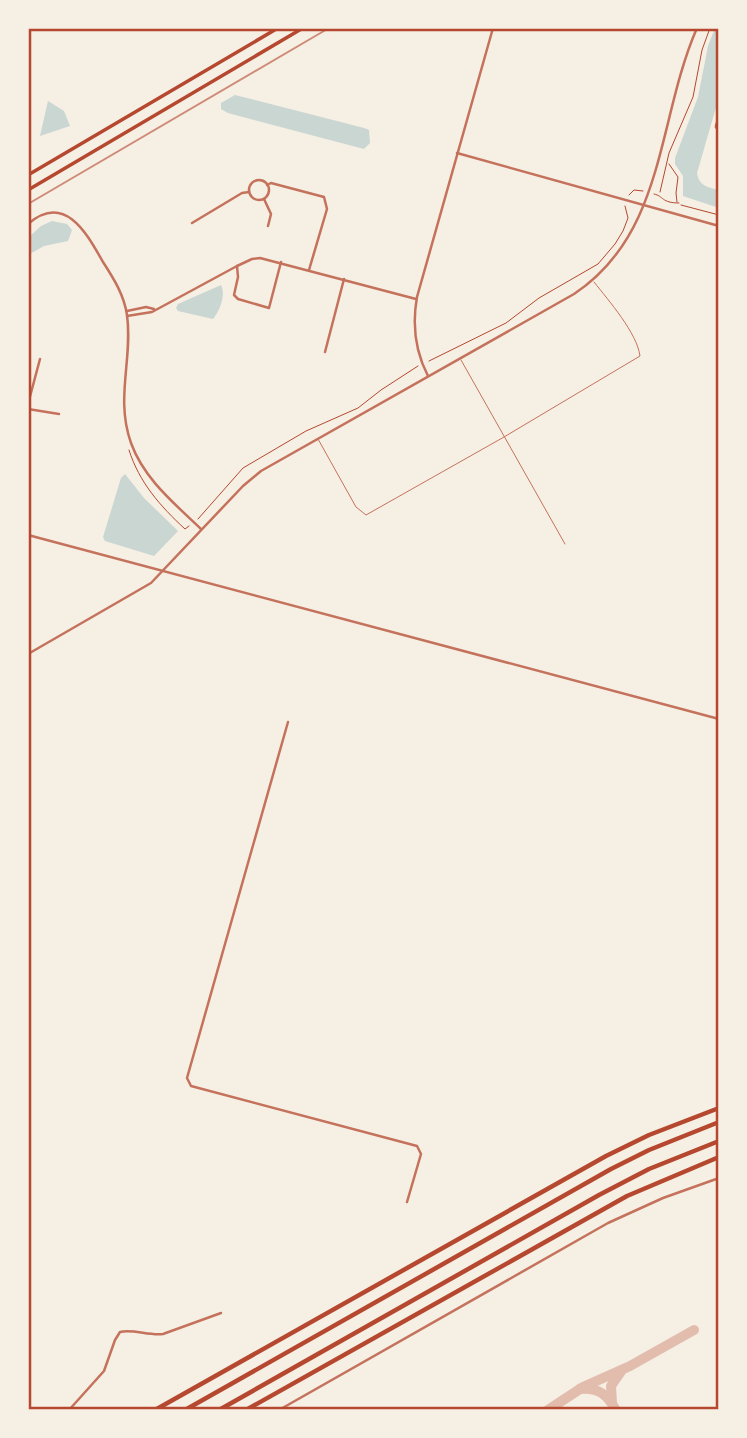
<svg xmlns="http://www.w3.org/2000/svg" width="747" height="1438" viewBox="0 0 747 1438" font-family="Inter,sans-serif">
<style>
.water{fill:#c9d6d2}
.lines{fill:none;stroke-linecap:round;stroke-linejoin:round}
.taxiway{stroke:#e2bdae;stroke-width:10}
.path{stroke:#b5482f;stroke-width:1}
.service{stroke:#c5725c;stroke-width:1}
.minor{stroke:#c5725c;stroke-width:2.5}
.tertiary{stroke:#c5725c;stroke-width:2.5}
.primary{stroke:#b5482f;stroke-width:3.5}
.motorway{stroke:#b5482f;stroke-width:4.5}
.rail{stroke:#cf8b77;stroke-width:2}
.neatline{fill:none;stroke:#b5482f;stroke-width:2.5}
</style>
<rect width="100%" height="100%" fill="#f6efe4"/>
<g class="water">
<path d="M715 28H719V97L697 173C699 186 707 187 719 190V208L683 196V176L675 164V158L698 97 708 46Z"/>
<path d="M235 95 364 128 369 130 370 143 364 149 228 113 221 109V103Z"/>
<path d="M48 101 64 111 70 126 40 136Z"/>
<path d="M52 221 67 224 72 230 68 241 44 246 28 255V238L41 226Z"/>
<path d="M221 285C226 295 220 310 213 319L178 311 176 308 178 304Z"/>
<path d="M125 474 144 498 178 531 154 556 105 541 103 537 121 478Z"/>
</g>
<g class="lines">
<g class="taxiway">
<path d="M580 1389C599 1387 607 1395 616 1410"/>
<path d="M612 1403 611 1386 622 1370"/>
<path d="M548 1410 583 1387 630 1366 694 1330"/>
</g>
<g class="path">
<path d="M719 113 715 127 719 133"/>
<path d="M669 164 678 177 676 193 677 202"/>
<path d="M660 192 669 153 693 97 702 50 710 28"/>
<path d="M654 194C664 196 661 203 679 203"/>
<path d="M629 195 634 190 643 191"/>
<path d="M681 205 719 215"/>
<path d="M429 361 506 323 539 298 598 264 615 244 623 231 628 218 625 206"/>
<path d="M129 450C139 482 160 506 185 529L189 526"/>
<path d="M198 519 243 468 306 431 358 408 381 390 418 366"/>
</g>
<g class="service">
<path d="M461 360 565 544"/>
<path d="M318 439 356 507 366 515 504 437 640 356C637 333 609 301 594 282"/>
</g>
<g class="minor">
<path d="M457 153 719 226"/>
<circle cx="259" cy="190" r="10"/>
<path d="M267 185 271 183 324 197 327 209 309 270"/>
<path d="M264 199 271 214 268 226"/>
<path d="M192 223 242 193 249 192"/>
<path d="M28 224C65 192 87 234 103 262 114 279 124 295 127 315 133 359 115 398 131 443 144 479 174 503 201 529"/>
<path d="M237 266 238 277 234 295 238 299 269 308 281 262"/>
<path d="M127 311 146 307 154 309"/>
<path d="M127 316 152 312 237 266 252 259 260 258 416 299"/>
<path d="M325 352 344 279"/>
<path d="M428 376C415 351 412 325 417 297L493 28"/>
<path d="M28 404 40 359"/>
<path d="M28 409 59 414"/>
<path d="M28 535 719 719"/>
<path d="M288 722 187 1078 191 1086 417 1146 421 1154 407 1202"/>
<path d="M69 1410 104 1371 115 1340 120 1332C134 1329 149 1336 163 1334L221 1313"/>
</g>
<g class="tertiary">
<path d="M28 654 151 583 243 486 261 471 574 294C666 233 657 119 697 28"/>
<path d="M279 1410 608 1223 663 1198 719 1178"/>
</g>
<g class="primary">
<path d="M28 175 278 28"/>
<path d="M28 190 303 28"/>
</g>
<g class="motorway">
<path d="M155 1410 606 1156 649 1135 719 1108"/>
<path d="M185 1410 611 1169 649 1150 719 1122"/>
<path d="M219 1410 599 1195 649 1169 719 1141"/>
<path d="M246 1410 627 1196 719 1157"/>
</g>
<path class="rail" d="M28 204 329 28"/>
</g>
<rect width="747" height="1438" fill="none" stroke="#f6efe4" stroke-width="60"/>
<rect x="30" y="30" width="687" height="1378" class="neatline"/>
</svg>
